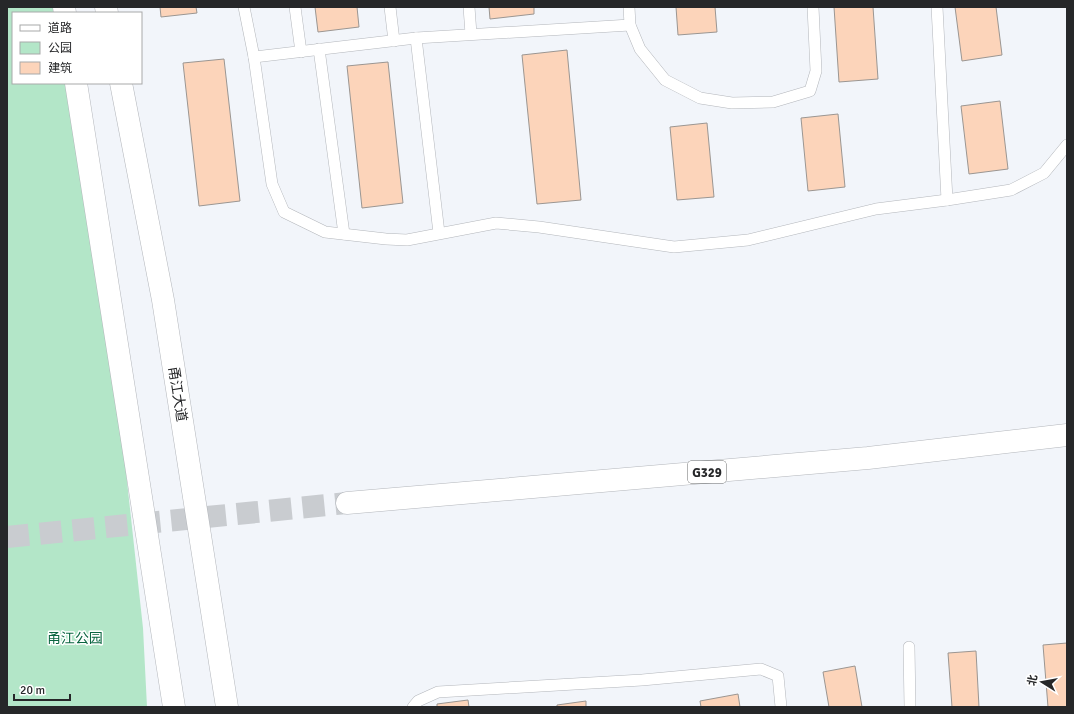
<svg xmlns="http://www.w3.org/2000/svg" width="1074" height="714" viewBox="0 0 1074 714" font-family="Signika,'Noto Sans SC',sans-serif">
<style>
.green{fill:#b3e6c8}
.building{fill:#fcd4ba;stroke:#9b9692}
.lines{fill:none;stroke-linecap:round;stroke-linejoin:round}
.trunk-tunnel{stroke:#c9ccd0;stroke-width:22;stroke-dasharray:22 11;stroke-linecap:butt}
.service-casing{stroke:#b3b6bb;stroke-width:12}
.secondary-casing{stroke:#b3b6bb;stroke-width:23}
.trunk-casing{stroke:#b3b6bb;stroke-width:23}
.service{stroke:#fff;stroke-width:11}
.secondary{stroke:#fff;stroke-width:22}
.trunk{stroke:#fff;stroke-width:22}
.labels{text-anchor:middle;stroke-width:3;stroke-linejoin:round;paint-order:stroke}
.shield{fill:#fff;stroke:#676869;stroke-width:1}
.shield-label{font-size:13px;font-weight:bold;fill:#262729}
.street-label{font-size:14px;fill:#262729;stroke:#fff}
.park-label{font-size:14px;fill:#0b6641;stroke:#fff}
</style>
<rect width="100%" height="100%" fill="#f2f5fa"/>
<path class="green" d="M7 7H53L54 13H13V83H65L121 426 143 628 147 707H7Z"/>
<g class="building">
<path d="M160 7H196L197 13 161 17Z"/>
<path d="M315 7H357L359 27 318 32Z"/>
<path d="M489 7H534V14L490 19Z"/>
<path d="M676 7H715L717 32 678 35Z"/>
<path d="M834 7H873L878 79 839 82Z"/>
<path d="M955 7H996L1002 55 962 61Z"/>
<path d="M567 50 581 200 537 204 522 55Z"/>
<path d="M224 59 240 201 199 206 183 63Z"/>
<path d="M388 62 403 203 362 208 347 66Z"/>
<path d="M1000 101 1008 169 969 174 961 106Z"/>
<path d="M838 114 845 187 808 191 801 118Z"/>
<path d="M707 123 714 197 677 200 670 127Z"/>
<path d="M1067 643V707H1048L1043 645Z"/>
<path d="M976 651 979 707H952L948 653Z"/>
<path d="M855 666 862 707H829L823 672Z"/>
<path d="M738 694 740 707H701L700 701Z"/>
<path d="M468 700 469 707H437V704Z"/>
<path d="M586 701V707H557V705Z"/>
</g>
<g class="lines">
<path class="trunk-tunnel" d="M7 537 347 503"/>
<defs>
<g id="service">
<path d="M244 7 254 57 272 184 284 212 325 232 386 239 407 240 496 223 539 227 674 247 748 240 876 209 947 200 1011 190 1044 173 1067 145"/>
<path d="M295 7 301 52"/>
<path d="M390 7 394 41"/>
<path d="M469 7 471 34"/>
<path d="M629 7 630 25 640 49 665 80 700 98 732 103 773 102 810 91 816 71 813 7"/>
<path d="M937 7 947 200"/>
<path d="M416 38 439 233"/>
<path d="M319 49 344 234"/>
<path d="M254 57 416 38 630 25"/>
<path d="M909 647 910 707"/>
<path d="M413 707 418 701 438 692 642 680 761 669 778 676 781 707"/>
</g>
<g id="secondary">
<path d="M64 7 65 13"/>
<path d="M106 7 107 13"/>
<path d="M76 83 174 707"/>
<path d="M121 83 163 300 227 707"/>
</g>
<path id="trunk" d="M347 503 868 458 1067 435"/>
</defs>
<use href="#service" class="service-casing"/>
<use href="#secondary" class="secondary-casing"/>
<use href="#trunk" class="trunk-casing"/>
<use href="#service" class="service"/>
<use href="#secondary" class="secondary"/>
<use href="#trunk" class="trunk"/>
</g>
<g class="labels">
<rect class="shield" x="688" y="461" width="38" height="22" rx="3"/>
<g class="shield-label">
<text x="707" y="477">G329</text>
</g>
<g class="street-label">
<text transform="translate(178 394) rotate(81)" y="5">甬江大道</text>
</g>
<g class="park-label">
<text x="75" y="643">甬江公园</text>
</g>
</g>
<rect width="1074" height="714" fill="none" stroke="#262729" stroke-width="16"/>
<rect x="12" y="12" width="130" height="72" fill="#ffffff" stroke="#a8a9a9"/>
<rect x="20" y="25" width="20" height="6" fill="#ffffff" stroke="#a8a9a9"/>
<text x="48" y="32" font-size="12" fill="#262729">道路</text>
<rect x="20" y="42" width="20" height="12" fill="#b3e6c8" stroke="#a8a9a9"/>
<text x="48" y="52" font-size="12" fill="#262729">公园</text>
<rect x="20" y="62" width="20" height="12" fill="#fcd4ba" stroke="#a8a9a9"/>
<text x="48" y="72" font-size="12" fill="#262729">建筑</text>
<g transform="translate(1042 682) rotate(281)" stroke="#ffffff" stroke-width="3" paint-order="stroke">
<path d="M0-3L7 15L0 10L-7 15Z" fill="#262729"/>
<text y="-6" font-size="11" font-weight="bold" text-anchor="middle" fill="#262729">北</text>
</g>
<path d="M14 694v6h56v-6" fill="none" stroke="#262729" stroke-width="2"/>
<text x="20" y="694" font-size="12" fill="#262729" stroke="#ffffff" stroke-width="3" paint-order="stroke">20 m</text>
</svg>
